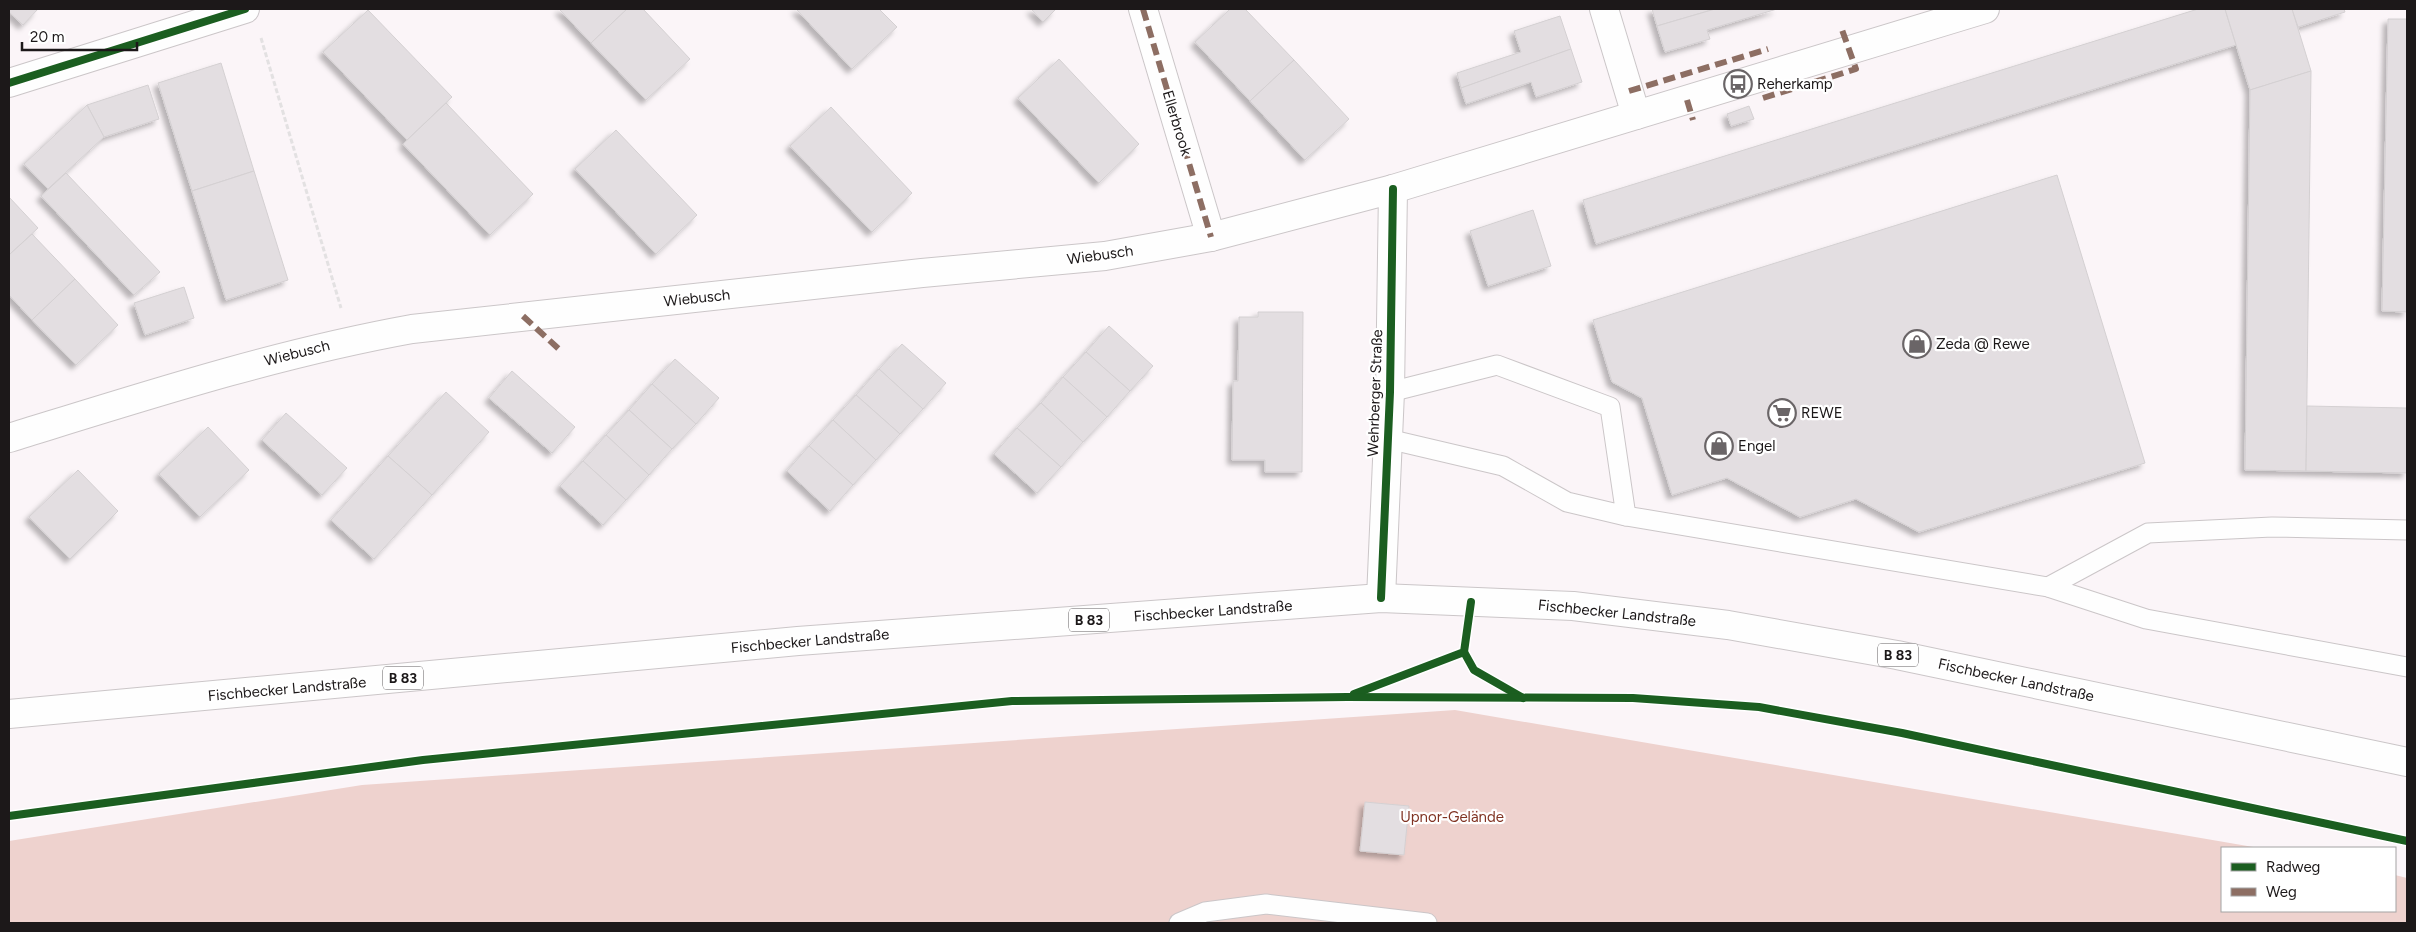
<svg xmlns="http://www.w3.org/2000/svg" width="2416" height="932" viewBox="0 0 2416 932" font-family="Figtree,sans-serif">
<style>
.green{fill:#eed2ce}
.building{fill:#e3dee1;stroke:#d4d0d2;filter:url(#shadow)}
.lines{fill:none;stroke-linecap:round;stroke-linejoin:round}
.service-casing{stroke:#cbc6c8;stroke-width:21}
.minor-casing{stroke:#cbc6c8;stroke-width:30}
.primary-casing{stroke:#cbc6c8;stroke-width:30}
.path{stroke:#e3e1e2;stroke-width:3;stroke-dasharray:5 2.5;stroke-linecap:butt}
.service{stroke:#fefefe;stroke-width:19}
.minor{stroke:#fefefe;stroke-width:28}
.primary{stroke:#fefefe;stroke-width:28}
.quiet{stroke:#8d6e63;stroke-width:6;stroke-dasharray:12 6;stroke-linecap:butt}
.cycleway-casing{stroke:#fff;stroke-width:11}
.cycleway{stroke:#1b5e20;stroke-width:8}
.labels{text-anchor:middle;stroke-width:4.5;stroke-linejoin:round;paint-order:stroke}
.shield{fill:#fff;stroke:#605d5e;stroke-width:1}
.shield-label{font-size:14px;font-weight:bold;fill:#1c1819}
.poi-label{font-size:15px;fill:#1c1819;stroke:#fff;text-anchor:start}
.street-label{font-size:15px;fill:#1c1819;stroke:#fff}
.park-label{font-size:15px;fill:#803323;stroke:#fff}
</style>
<defs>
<filter id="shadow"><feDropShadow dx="-4.5" dy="4.5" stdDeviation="2.5" flood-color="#0004"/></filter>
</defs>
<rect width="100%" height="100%" fill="#fbf5f8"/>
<path class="green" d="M1455 710 2259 848H2222V911H2395V875L2407 878V923H9V841L362 785Z"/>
<g class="building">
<path d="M9 9H38L23 25 9 12Z"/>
<path d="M559 9H627L591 43Z"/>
<path d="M627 9H643L690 59 646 100 591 43Z"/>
<path d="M796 9H879L897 27 852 69Z"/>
<path d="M1031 9H1056L1043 22Z"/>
<path d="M1230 9H1245L1294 60 1250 101 1195 42Z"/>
<path d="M1652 9H1715L1657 26Z"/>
<path d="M1715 9H1777L1707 30 1710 39 1665 52 1657 26Z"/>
<path d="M2198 9H2225L2236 45 1596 244 1583 200Z"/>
<path d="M2225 9H2292L2311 71 2250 90Z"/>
<path d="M2292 9H2344L2345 12 2298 27Z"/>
<path d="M368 10 452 97 407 140 323 52Z"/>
<path d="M1560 16 1571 49 1461 88 1457 73 1521 52 1514 31Z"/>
<path d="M2388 19H2407V312L2382 311Z"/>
<path d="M1571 49 1582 82 1536 97 1531 82 1466 104 1461 88Z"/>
<path d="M1059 59 1139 144 1099 183 1018 98Z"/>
<path d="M1294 60 1349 119 1305 160 1250 101Z"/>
<path d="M221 63 254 171 192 191 158 83Z"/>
<path d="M2311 71 2306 471 2245 470 2250 90Z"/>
<path d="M148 85 159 119 104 137 87 105Z"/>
<path d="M446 103 533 194 490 235 403 144Z"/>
<path d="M87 105 104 137 48 189 24 164Z"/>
<path d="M1749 106 1754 119 1731 126 1727 114Z"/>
<path d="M831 107 912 193 872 232 790 146Z"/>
<path d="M616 130 697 215 656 254 575 169Z"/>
<path d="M254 171 288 280 226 300 192 191Z"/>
<path d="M66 173 160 272 134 295 41 196Z"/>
<path d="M2057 175 2145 463 1919 532 1856 499 1800 517 1727 478 1672 495 1642 398 1612 382 1593 320Z"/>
<path d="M9 197 38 228 9 255Z"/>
<path d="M1533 210 1551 266 1488 286 1470 231Z"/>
<path d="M32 234 75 279 32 320 9 295V255Z"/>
<path d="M75 279 118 325 76 365 32 320Z"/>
<path d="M184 287 194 318 145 335 134 303Z"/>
<path d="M1258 312H1303L1302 472H1265V460H1232L1233 381H1238L1239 317H1258Z"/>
<path d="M1109 326 1153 366 1130 391 1086 352Z"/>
<path d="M902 344 946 383 923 409 879 369Z"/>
<path d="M1086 352 1130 391 1107 417 1063 377Z"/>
<path d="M675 359 719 398 696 424 652 384Z"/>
<path d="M879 369 923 409 900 434 856 395Z"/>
<path d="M512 371 575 427 552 453 489 398Z"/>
<path d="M1063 377 1107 417 1083 442 1041 403Z"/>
<path d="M652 384 696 424 672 449 629 410Z"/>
<path d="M446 392 489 432 432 495 388 456Z"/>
<path d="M856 395 900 434 876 460 833 420Z"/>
<path d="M1041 403 1083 442 1061 467 1017 428Z"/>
<path d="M2307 406 2407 408V473L2306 471Z"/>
<path d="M629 410 672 449 649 475 606 435Z"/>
<path d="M286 413 347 468 322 495 262 440Z"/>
<path d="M833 420 876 460 853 485 809 446Z"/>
<path d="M208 427 249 470 200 517 159 474Z"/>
<path d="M1017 428 1061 467 1037 493 994 454Z"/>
<path d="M606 435 649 475 626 500 583 461Z"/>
<path d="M809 446 853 485 830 511 787 471Z"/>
<path d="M388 456 432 495 374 559 331 520Z"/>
<path d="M583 461 626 500 603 525 560 486Z"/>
<path d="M78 470 118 511 70 559 29 517Z"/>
<path d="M1365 802 1409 806 1404 855 1360 851Z"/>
</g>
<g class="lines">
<defs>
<g id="service">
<path d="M1388 439 1503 466 1567 502 1626 516 1610 407 1497 365 1390 392"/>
<path d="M1626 516 2048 587 2146 619 2407 667"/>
<path d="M2048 587 2148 533 2272 527 2407 530"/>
<path d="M1179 923 1205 912 1266 904 1427 923"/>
</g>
<g id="minor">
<path d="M1143 9 1211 237"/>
<path d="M1604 9 1636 115"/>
<path d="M9 83 245 9"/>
<path d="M9 438C142 397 274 354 412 329L922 273 1105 256 1211 237 1393 189 1985 9"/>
<path d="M1381 598 1390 392 1393 189"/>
</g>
<path id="primary" d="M9 714 798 641 1381 598 1573 606 1728 625 1897 655 2407 762"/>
</defs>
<use href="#service" class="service-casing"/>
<use href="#minor" class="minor-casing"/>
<use href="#primary" class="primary-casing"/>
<path class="path" d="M261 38 341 308"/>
<use href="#service" class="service"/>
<use href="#minor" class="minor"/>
<use href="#primary" class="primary"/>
<g class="quiet">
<path d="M1143 9 1211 237"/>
<path d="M1629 91 1768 49"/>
<path d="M1763 98 1856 69 1841 27"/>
<path d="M1687 100 1693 120"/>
<path d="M523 316 562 352"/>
</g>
<defs>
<g id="cycleway">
<path d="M9 83 245 9"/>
<path d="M1381 598 1390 392 1393 189"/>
<path d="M1464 652 1474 670 1523 698"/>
<path d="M1354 694 1464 652 1471 602"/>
<path d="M9 816 423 760 1012 701 1347 697 1633 698 1759 707 1902 733 2407 841"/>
</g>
</defs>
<use href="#cycleway" class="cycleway-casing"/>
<use href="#cycleway" class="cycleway"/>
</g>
<defs>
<symbol id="bus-ring" viewBox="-11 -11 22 22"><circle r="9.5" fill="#fff" stroke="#6a6567" stroke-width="1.5"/><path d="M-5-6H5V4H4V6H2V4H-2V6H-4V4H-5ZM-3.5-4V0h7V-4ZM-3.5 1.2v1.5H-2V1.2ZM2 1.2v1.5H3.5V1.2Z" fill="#6a6567"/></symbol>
<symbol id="shop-ring" viewBox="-11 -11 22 22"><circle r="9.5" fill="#fff" stroke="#6a6567" stroke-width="1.5"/><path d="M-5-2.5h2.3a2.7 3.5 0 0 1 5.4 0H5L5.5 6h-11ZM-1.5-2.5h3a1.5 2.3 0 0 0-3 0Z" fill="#6a6567"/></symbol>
<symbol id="supermarket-ring" viewBox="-11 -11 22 22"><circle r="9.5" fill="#fff" stroke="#6a6567" stroke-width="1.5"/><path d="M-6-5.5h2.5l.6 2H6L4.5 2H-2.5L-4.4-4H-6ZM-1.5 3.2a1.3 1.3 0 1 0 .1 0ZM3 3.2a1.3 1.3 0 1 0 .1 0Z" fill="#6a6567"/></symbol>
</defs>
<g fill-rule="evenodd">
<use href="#bus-ring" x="1722" y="68" width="32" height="32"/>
<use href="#shop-ring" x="1901" y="328" width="32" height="32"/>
<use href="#supermarket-ring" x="1766" y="397" width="32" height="32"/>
<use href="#shop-ring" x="1703" y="430" width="32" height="32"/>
</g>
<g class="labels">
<g class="shield">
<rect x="1069" y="608.5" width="40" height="23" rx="4"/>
<rect x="1878" y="643.5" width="40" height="23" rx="4"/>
<rect x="383" y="666.5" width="40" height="23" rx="4"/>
</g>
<g class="shield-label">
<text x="1089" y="625">B 83</text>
<text x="1898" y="660">B 83</text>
<text x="403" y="683">B 83</text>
</g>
<g class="poi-label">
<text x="1757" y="89">Reherkamp</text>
<text x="1936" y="349">Zeda @ Rewe</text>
<text x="1801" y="418">REWE</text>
<text x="1738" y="451">Engel</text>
</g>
<g class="street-label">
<text transform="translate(1177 123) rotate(73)" y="5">Ellerbrook</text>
<text transform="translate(1100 255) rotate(-8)" y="5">Wiebusch</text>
<text transform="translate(697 298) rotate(-6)" y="5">Wiebusch</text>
<text transform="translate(297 353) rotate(-14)" y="5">Wiebusch</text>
<text transform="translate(1375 393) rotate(-88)" y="5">Wehrberger Straße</text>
<text transform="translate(1213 611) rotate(-4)" y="5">Fischbecker Landstraße</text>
<text transform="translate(1617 613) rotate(6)" y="5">Fischbecker Landstraße</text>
<text transform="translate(810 641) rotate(-5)" y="5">Fischbecker Landstraße</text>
<text transform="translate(2016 680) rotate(12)" y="5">Fischbecker Landstraße</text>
<text transform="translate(287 689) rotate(-5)" y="5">Fischbecker Landstraße</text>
</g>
<g class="park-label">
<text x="1452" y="822">Upnor-Gelände</text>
</g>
</g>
<rect width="2416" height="932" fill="none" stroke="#1c1819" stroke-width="20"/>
<rect x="2221" y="847" width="175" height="65" fill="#ffffff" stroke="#a4a3a3"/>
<rect x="2231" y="863" width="25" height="8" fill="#1b5e20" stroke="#a4a3a3"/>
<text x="2266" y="872" font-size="15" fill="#1c1819">Radweg</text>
<rect x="2231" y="888" width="25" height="8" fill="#8d6e63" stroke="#a4a3a3"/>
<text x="2266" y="897" font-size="15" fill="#1c1819">Weg</text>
<path d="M22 42v8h115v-8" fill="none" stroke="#1c1819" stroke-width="2.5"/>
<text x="30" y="42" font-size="15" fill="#1c1819" stroke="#ffffff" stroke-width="4" paint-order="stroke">20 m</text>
</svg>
